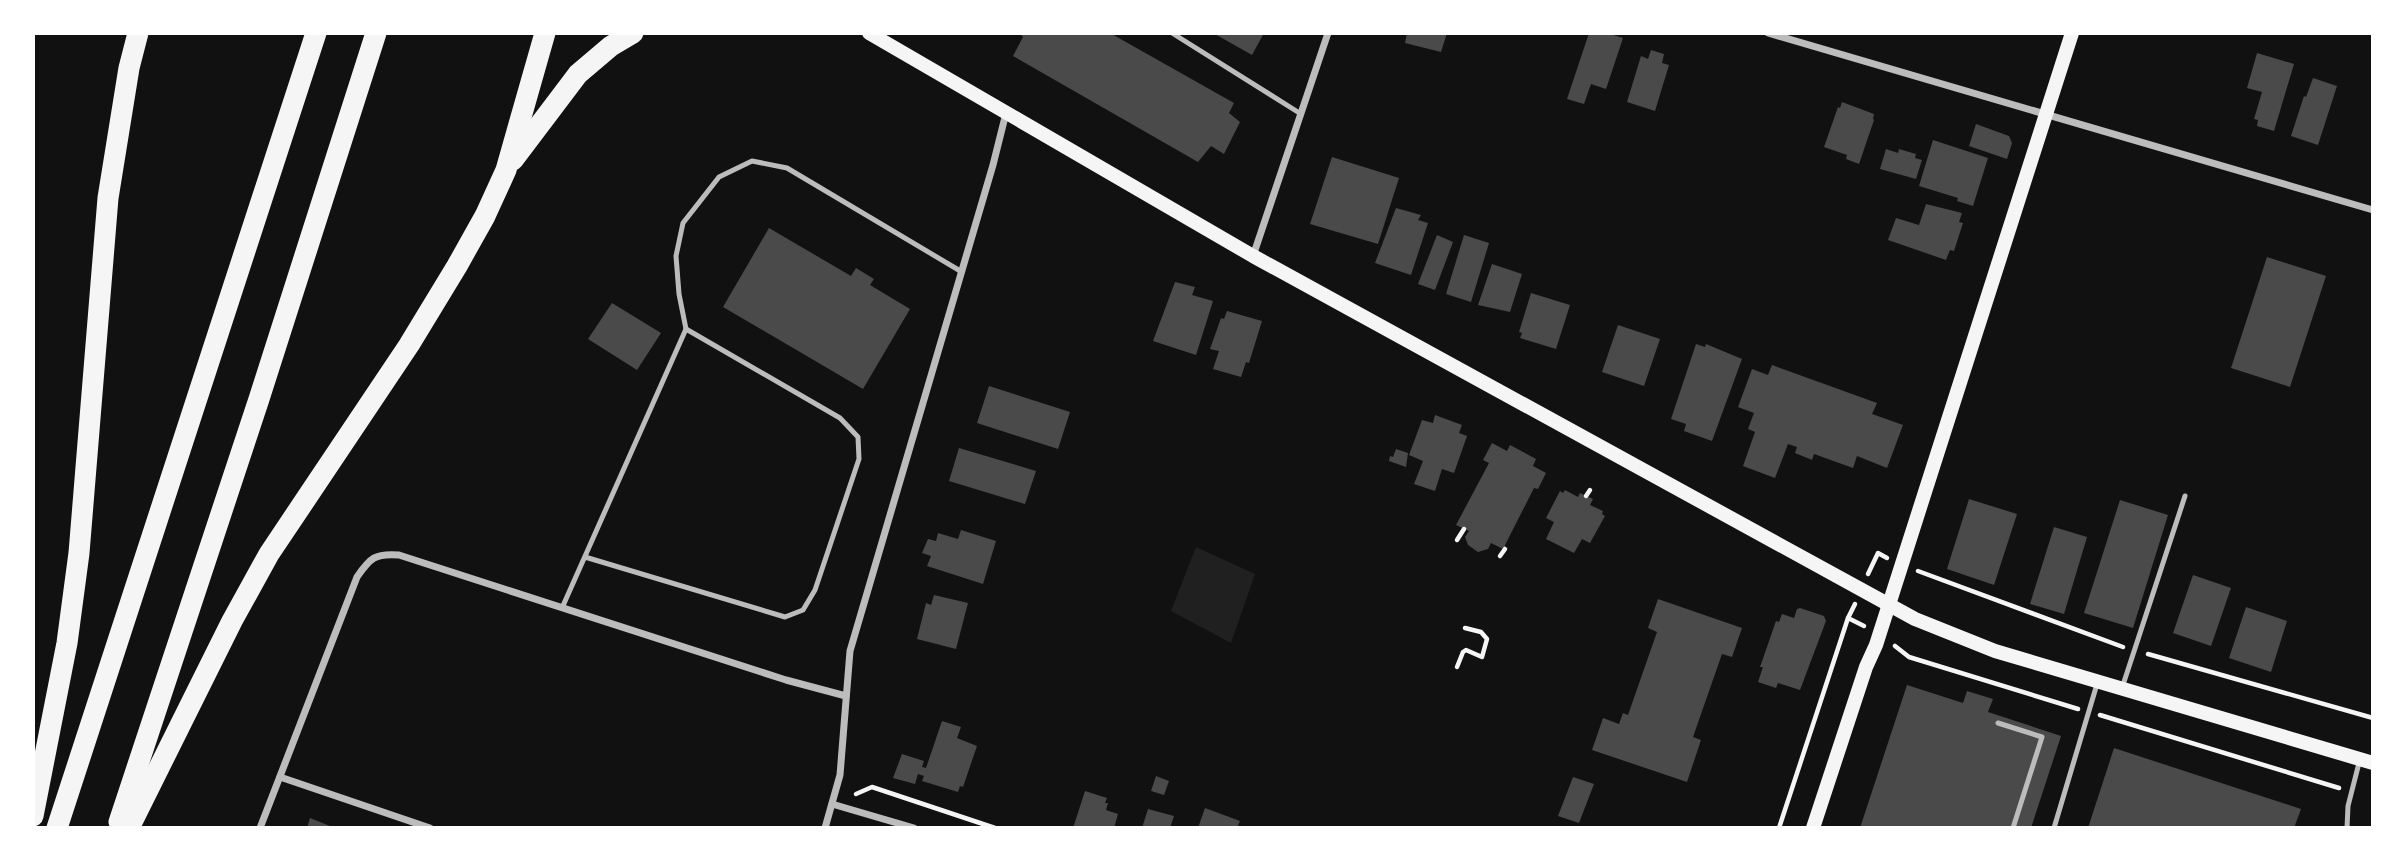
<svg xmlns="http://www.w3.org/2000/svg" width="2406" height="861" viewBox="0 0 2406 861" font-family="'PT Sans',sans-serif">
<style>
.green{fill:#202020}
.building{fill:#4a4a4a}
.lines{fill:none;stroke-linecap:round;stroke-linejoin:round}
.path{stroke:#f5f5f5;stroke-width:4.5}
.service{stroke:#bcbcbc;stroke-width:5}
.minor{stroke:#bcbcbc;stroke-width:7}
.secondary{stroke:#f5f5f5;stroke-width:14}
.motorway{stroke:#f5f5f5;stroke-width:21}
</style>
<rect width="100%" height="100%" fill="#111"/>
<path class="green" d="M1196 547 1255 574 1231 643 1171 611Z"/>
<g class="building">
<path d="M1019 33H1110L1234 103 1229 113 1240 122 1224 154 1211 146 1198 162 1013 56 1023 37Z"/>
<path d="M1213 33H1264L1252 55Z"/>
<path d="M1407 33H1447L1441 52 1405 43Z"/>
<path d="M1589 33H1607L1623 38 1606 89 1591 84 1584 104 1567 99Z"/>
<path d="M1651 50 1664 54 1662 63 1669 65 1655 111 1627 102 1641 56 1648 59Z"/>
<path d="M2257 53 2294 64 2274 131 2257 126 2258 120 2254 119 2262 92 2247 88Z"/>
<path d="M2313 78 2337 86 2318 145 2291 136 2304 96 2306 97Z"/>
<path d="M1842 102 1874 114 1873 119 1874 120 1859 164 1846 159 1847 155 1824 147 1838 107 1840 108Z"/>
<path d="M1976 124 2009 136 2012 143 2007 159 1969 146Z"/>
<path d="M1933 140 1988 158 1973 206 1957 201 1958 198 1919 186Z"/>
<path d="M1886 149 1898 153 1899 149 1916 154 1915 158 1922 160 1916 179 1880 169Z"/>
<path d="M1332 157 1399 178 1378 244 1310 224Z"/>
<path d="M1926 204 1962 213 1959 222 1963 223 1954 251 1950 250 1946 260 1888 240 1896 218 1919 225Z"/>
<path d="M1396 208 1421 215 1418 220 1428 223 1411 275 1375 263Z"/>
<path d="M769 228 851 276 856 268 874 279 870 285 910 309 863 389 723 307Z"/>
<path d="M1437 235 1453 242 1435 290 1418 284Z"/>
<path d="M1464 235 1489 243 1471 302 1446 294Z"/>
<path d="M2267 257 2326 276 2290 387 2231 368Z"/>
<path d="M1492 264 1522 274 1510 312 1478 305Z"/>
<path d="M1175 282 1195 287 1192 295 1213 301 1196 355 1153 341Z"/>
<path d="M1531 293 1570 305 1556 349 1520 338 1522 333 1519 332Z"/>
<path d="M612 303 661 333 637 370 588 339Z"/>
<path d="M1227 311 1262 321 1249 363 1246 362 1241 377 1213 369 1219 351 1210 349 1221 318 1224 319Z"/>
<path d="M1618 325 1660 339 1644 386 1602 372Z"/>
<path d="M1696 344 1705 347 1706 344 1742 359 1712 441 1684 431 1686 424 1671 419Z"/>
<path d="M1772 365 1877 403 1872 414 1903 425 1887 468 1857 456 1853 468 1814 454 1812 460 1795 453 1797 447 1788 444 1775 478 1743 466 1755 432 1748 429 1754 413 1738 407 1752 369 1768 375Z"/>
<path d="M989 386 1070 412 1058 449 977 423Z"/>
<path d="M1435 415 1462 425 1459 433 1467 436 1454 473 1442 469 1435 491 1414 484 1423 461 1409 455 1422 420 1433 423Z"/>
<path d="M1492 443 1507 451 1510 445 1536 459 1533 466 1546 473 1538 489 1534 488 1503 549 1491 543 1488 549 1478 552 1468 545 1465 537 1469 531 1456 525 1489 463 1483 460Z"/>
<path d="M959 448 1036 471 1025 504 949 481Z"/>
<path d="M1396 449 1408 453 1406 467 1389 461 1390 456 1393 457Z"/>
<path d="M1565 490 1578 497 1580 493 1593 499 1590 505 1603 511 1602 514 1605 516 1590 543 1582 539 1574 553 1546 539 1554 522 1546 518 1560 491 1563 493Z"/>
<path d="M1969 499 2017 514 1994 585 1947 569Z"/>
<path d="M2120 500 2168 515 2133 628 2084 613Z"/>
<path d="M2054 527 2087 537 2064 614 2030 604Z"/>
<path d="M961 530 996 541 983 584 927 566 931 556 922 553 928 539 936 541 938 533 958 539Z"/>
<path d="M2193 575 2231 588 2211 646 2173 633Z"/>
<path d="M934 595 968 603 956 649 917 639 926 603 931 605Z"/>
<path d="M1658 599 1742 628 1732 657 1722 654 1693 737 1701 740 1687 782 1592 750 1603 718 1619 724 1623 713 1628 715 1657 632 1648 628Z"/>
<path d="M2246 607 2287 621 2271 672 2229 658Z"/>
<path d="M1800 608 1824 616 1826 621 1800 690 1778 683 1776 688 1758 682 1763 667H1760L1776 621 1779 622 1782 614 1794 618 1797 609Z"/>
<path d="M1907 685 1963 703 1967 691 1993 699 1988 712 2061 736 2031 828H1860Z"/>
<path d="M942 721 961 727 957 738 977 746 963 787 960 786 958 792 922 781 924 776 918 774 915 784 893 778 902 754 924 761 922 767 926 768Z"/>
<path d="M2114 748 2301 809 2294 828H2088Z"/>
<path d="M1156 776 1169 781 1164 795 1151 791Z"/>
<path d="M1573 777 1594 784 1579 823 1558 816Z"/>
<path d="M1085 791 1107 798 1105 803H1108L1106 810 1118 814 1114 828H1073Z"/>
<path d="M1205 808 1240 821 1237 828H1198Z"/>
<path d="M1148 809 1174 816 1170 828H1142Z"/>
<path d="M310 818 335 828H307Z"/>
</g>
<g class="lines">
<g class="path">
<path d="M1586 496 1590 490"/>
<path d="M1457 540 1464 529"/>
<path d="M1500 556 1505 549"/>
<path d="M1918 571 2123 647"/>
<path d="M1868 574 1878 553 1887 558"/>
<path d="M1855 604 1848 618 1864 626"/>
<path d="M1895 646 1909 657 2078 709"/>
<path d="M2148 654 2373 718"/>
<path d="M1457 667 1463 652 1466 650 1482 657 1487 639 1481 632 1465 628"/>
<path d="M2100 715 2339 788"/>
<path d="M856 794 872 787 995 828"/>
<path d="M1779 828 1848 618"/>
</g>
<g class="service">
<path d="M1172 33 1301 114"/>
<path d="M686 329 679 294 676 256 683 223 719 177 752 161 787 168 962 272"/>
<path d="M562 608 686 329 840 418 858 437 859 459 815 590 803 610 785 617 585 557"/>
<path d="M2122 688 2185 496"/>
<path d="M1998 723 2042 737 2013 828"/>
<path d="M2054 828 2097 684"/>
<path d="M2347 828 2348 806 2360 759"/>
</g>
<g class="minor">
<path d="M1768 33 2373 210"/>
<path d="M1253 256 1328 33"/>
<path d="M280 777 430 828"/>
<path d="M832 804 914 828"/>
<path d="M260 828 357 577C370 558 375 553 399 555L786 680 846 696"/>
<path d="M825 828 840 775 850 651 993 165 1006 113"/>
</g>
<g class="secondary">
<path d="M869 33 1253 256 1915 619 1995 651 2373 763"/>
<path d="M1813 828 1866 667 1876 645 2072 33"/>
</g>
<g class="motorway">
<path d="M513 160 578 74 611 46 633 33"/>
<path d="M33 816 67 643 79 553 108 198 129 68 138 33"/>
<path d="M119 822 259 399 376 33"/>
<path d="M57 828 316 33"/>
<path d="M129 828 232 621 269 554 409 345 457 266 485 216 506 170 545 33"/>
</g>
</g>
<rect width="2406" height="861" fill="none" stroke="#ffffff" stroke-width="70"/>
</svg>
